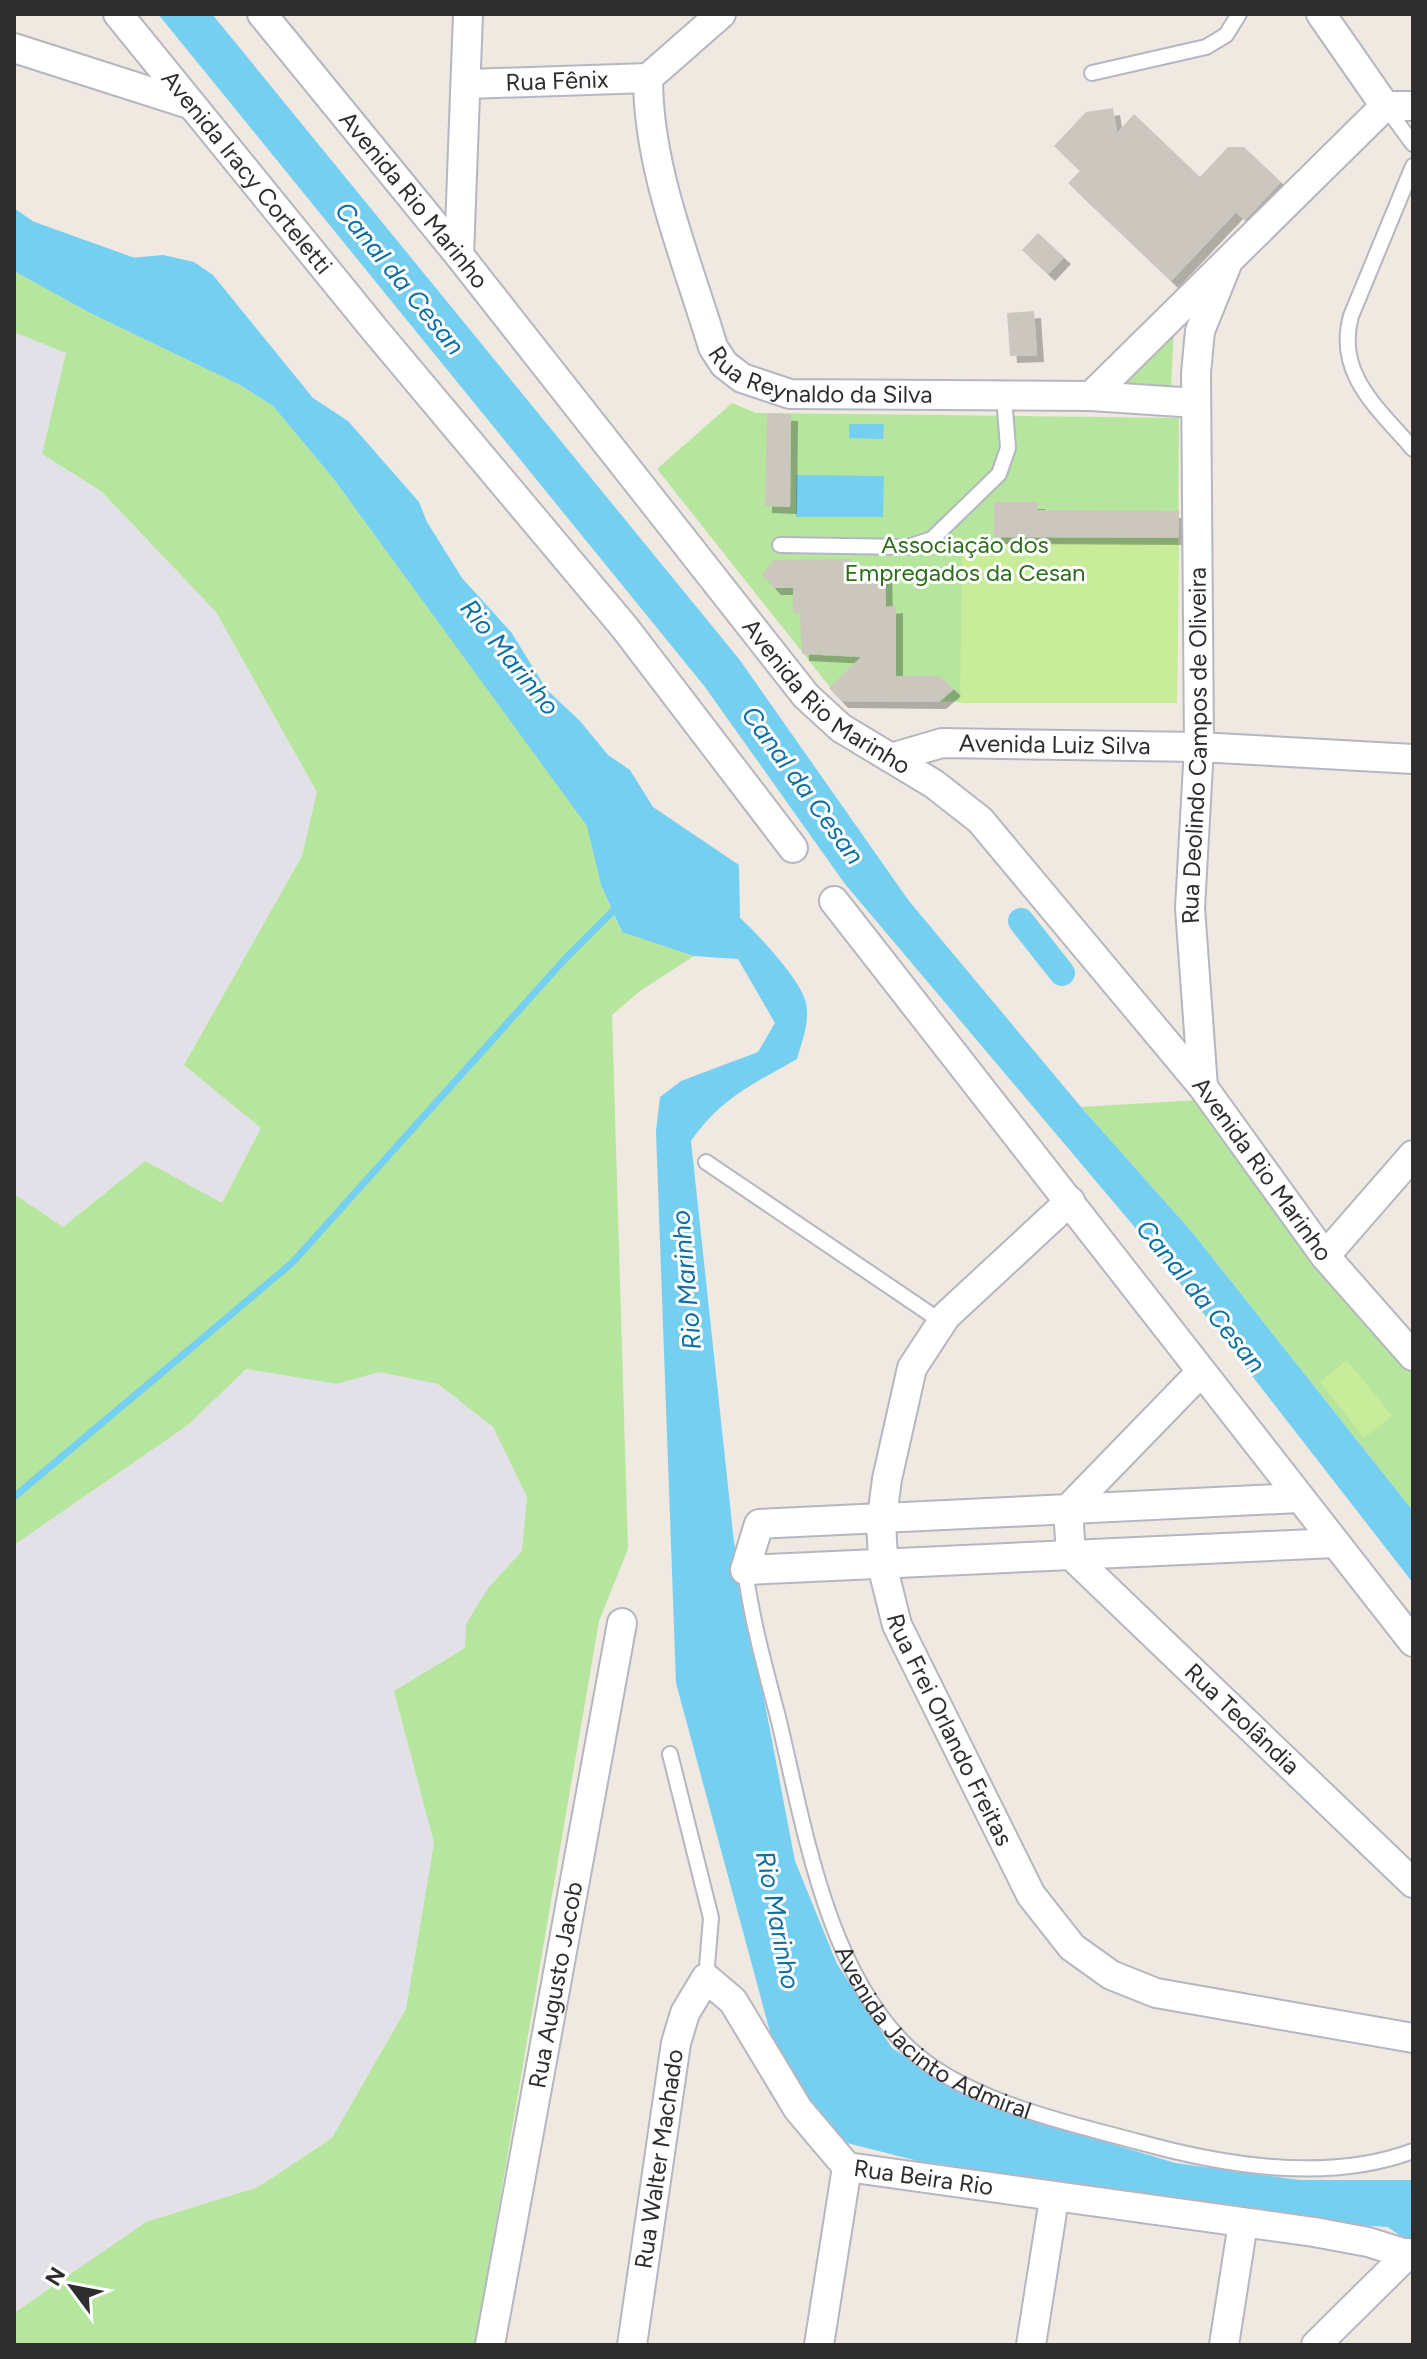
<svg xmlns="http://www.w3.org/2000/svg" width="1427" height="2359" viewBox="0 0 1427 2359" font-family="Figtree,sans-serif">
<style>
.industrial{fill:#e3e1e8}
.green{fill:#b6e59e}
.pitch{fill:#c9ec9a}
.water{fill:#75cff0}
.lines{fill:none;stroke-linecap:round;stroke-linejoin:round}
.stream{stroke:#75cff0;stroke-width:7}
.canal{stroke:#75cff0;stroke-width:26}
.river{stroke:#75cff0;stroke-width:44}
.building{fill:#cbc7bf;filter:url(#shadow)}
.service-casing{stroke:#b4b7c1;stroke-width:18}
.minor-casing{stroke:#b4b7c1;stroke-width:32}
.service{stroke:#fff;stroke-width:14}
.minor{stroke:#fff;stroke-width:28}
.labels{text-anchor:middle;stroke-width:6;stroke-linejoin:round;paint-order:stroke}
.street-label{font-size:24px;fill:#2e2e2e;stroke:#fff}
.park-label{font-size:24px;fill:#2c6e1b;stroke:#fff}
.water-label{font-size:26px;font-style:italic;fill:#0d6fa3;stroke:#fff}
</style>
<defs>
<filter id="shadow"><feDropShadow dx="7" dy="7" stdDeviation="0" flood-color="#0004"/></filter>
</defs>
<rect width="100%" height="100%" fill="#efe9e1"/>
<g class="industrial">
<path d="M14 332 66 353 42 454 101 491 216 612 317 792 302 856 184 1065 261 1128 221 1204 145 1161 63 1227 14 1194Z"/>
<path d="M245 1369 337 1384 379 1372 438 1384 493 1427 527 1497 522 1551 465 1648 394 1691 434 1843 406 2009 332 2138 258 2187 146 2222 14 2313V1545L188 1425Z"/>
</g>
<g class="green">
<path d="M14 271 90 313 240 385 273 406 333 478 588 826 601 885 621 931 694 956 640 991 612 1015 628 1549 599 1621 475 2345H14V2313L146 2222 258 2187 332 2138 406 2009 434 1843 394 1691 465 1648 466 1624 489 1587 522 1551 527 1497 493 1427 438 1384 379 1372 337 1384 246 1369 188 1425 14 1545V1194L63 1227 145 1161 222 1203 261 1128 184 1065 302 856 317 792 216 612 101 491 42 454 66 353 14 332Z"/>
<path d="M1174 329 1171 387 1121 384Z"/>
<path d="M732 403 756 413 1179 418 1177 703 841 701 657 469Z"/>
<path d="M1198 1100 1413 1369V1511L1192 1232 1081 1107Z"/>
</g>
<g class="pitch">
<path d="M962 543H1179L1177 703H960Z"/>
<path d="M1347 1360 1392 1416 1364 1438 1320 1382Z"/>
</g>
<g class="water">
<path d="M158 14H212L739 659 909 901 1081 1107 1192 1232 1413 1511V1583L1159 1256 845 884 705 687Z"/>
<path d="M14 208 48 232 68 260 86 262 163 255 194 262 213 275 313 398 348 421 419 502 427 522 462 578 511 632 547 690 580 721 608 755 630 770 653 807 739 865 740 918C757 933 802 981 806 1003 810 1022 802 1041 797 1059 753 1084 721 1098 691 1141L734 1542 795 1861 837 1964 892 2048 946 2083 1050 2125 1175 2163 1300 2180H1413V2245L1388 2227 1211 2216 930 2164 847 2143 818 2122 773 2043 676 1683 656 1131 660 1097 681 1081 758 1052 775 1023 738 959 694 956 622 932 601 885 587 826 333 478 273 406 240 385 90 313 14 271Z"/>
<path d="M849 424H884L883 439 849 438Z"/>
<path d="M796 475 884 476 883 517H796Z"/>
</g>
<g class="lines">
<path class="stream" d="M14 1497 292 1263 564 960 617 907"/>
<path class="canal" d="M1021 921 1062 973"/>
<path class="river" d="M14 238 131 280"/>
</g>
<g class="building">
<path d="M1113 108 1117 133 1134 114 1200 177 1228 147H1244L1281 182 1245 220 1236 212 1171 281 1068 183 1080 171 1054 146 1086 112Z"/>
<path d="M1038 233 1064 257 1048 274 1022 250Z"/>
<path d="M1034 311 1037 355 1010 356 1007 313Z"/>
<path d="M767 413 791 414 790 507 765 506Z"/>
<path d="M994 502H1038L1037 510 1179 511 1178 538 994 537Z"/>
<path d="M850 559V567L885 568 886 607 896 606V676H940L954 689 939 702 841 701 829 688 861 657 802 654 800 613H793V588H774L762 575 774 560Z"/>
</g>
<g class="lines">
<defs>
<g id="service">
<path d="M1092 73 1206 47 1226 35 1239 14"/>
<path d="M1385 106 1413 144"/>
<path d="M1413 166 1351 316C1335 374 1378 408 1413 449"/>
<path d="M780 545 908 547 932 539 999 474 1008 448 1004 396"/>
<path d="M706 1162 942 1322"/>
<path id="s1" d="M745 1570C752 1621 765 1668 778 1717 804 1825 826 1972 911 2050 966 2101 1068 2123 1139 2142 1225 2166 1328 2183 1413 2151"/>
<path d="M670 1754 711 1918 706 1978"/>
</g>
<g id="minor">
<path id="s2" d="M118 14 375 330 625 628 793 848"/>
<path id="s3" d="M262 14 459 255 806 696 841 728 934 784 980 820 1203 1087 1325 1256 1413 1356"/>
<path id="s4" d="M721 14 648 78C648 170 687 260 713 347L724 364 742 378 790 394 1091 396 1196 403"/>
<path d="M1321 14 1385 106"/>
<path d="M14 48 189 104"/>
<path id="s5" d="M467 84 648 78"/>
<path d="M1385 106H1413"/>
<path d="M459 255 468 14"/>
<path d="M1091 396 1385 106"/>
<path id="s6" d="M891 758 942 743 1199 747 1413 759"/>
<path d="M834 901 1413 1642"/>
<path id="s7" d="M1203 1087 1190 908 1199 747 1196 373 1200 331 1227 264"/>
<path id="s8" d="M1070 1201 946 1316 912 1368 887 1479 881 1524 884 1573 897 1625 1031 1895 1072 1947 1111 1975 1156 1993 1413 2038"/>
<path d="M1325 1256 1413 1155"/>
<path id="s9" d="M1201 1372 1068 1509 1071 1555 1413 1883"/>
<path d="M1299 1498 759 1524 745 1570 1335 1543"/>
<path id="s10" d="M490 2345 622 1623"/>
<path id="s11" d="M632 2345 676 2043 685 2013 706 1978 733 2001 798 2109 847 2167 1314 2232 1368 2242 1413 2256"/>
<path d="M819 2345 847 2167"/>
<path d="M1031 2345 1054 2199"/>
<path d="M1224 2345 1243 2223"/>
<path d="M1316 2345 1409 2253"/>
</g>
</defs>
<use href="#service" class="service-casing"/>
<use href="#minor" class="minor-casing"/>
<use href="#service" class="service"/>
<use href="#minor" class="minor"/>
</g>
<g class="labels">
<g class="street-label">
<text dy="8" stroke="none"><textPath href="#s5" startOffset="90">Rua Fênix</textPath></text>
<text dy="8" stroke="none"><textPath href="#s2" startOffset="204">Avenida Iracy Corteletti</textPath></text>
<text dy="8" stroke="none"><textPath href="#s3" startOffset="240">Avenida Rio Marinho</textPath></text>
<text dy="8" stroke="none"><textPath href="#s4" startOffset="494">Rua Reynaldo da Silva</textPath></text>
<text dy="8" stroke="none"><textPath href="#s3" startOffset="888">Avenida Rio Marinho</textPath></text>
<text dy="8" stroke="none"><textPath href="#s6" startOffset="166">Avenida Luiz Silva</textPath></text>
<text dy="8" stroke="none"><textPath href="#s7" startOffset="342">Rua Deolindo Campos de Oliveira</textPath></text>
<text dy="8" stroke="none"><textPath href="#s3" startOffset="1536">Avenida Rio Marinho</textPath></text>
<text dy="8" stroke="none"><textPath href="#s9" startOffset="474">Rua Teolândia</textPath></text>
<text dy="8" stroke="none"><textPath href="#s8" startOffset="610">Rua Frei Orlando Freitas</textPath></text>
<text dy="8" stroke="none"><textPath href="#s10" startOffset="366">Rua Augusto Jacob</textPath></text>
<text dy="8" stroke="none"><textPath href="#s1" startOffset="520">Avenida Jacinto Admiral</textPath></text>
<text dy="8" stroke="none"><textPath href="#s11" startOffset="188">Rua Walter Machado</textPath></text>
<text dy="8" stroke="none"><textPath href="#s11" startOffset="692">Rua Beira Rio</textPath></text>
</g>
<g class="park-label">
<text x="965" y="553">Associação dos<tspan x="965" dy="28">Empregados da Cesan</tspan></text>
</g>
<g class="water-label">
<text transform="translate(400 278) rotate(51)" y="9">Canal da Cesan</text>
<text transform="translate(510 657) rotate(51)" y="9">Rio Marinho</text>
<text transform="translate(803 785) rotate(54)" y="9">Canal da Cesan</text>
<text transform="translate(686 1280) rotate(-95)" y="9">Rio Marinho</text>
<text transform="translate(1201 1296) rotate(51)" y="9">Canal da Cesan</text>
<text transform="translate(778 1920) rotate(79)" y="9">Rio Marinho</text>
</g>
</g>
<rect width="1427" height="2359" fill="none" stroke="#2e2e2e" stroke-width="32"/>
<g transform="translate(72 2287) rotate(302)" stroke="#ffffff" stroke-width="6" paint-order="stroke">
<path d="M0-6L14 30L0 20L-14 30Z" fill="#2e2e2e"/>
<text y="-12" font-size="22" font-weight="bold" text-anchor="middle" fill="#2e2e2e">N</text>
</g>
</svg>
